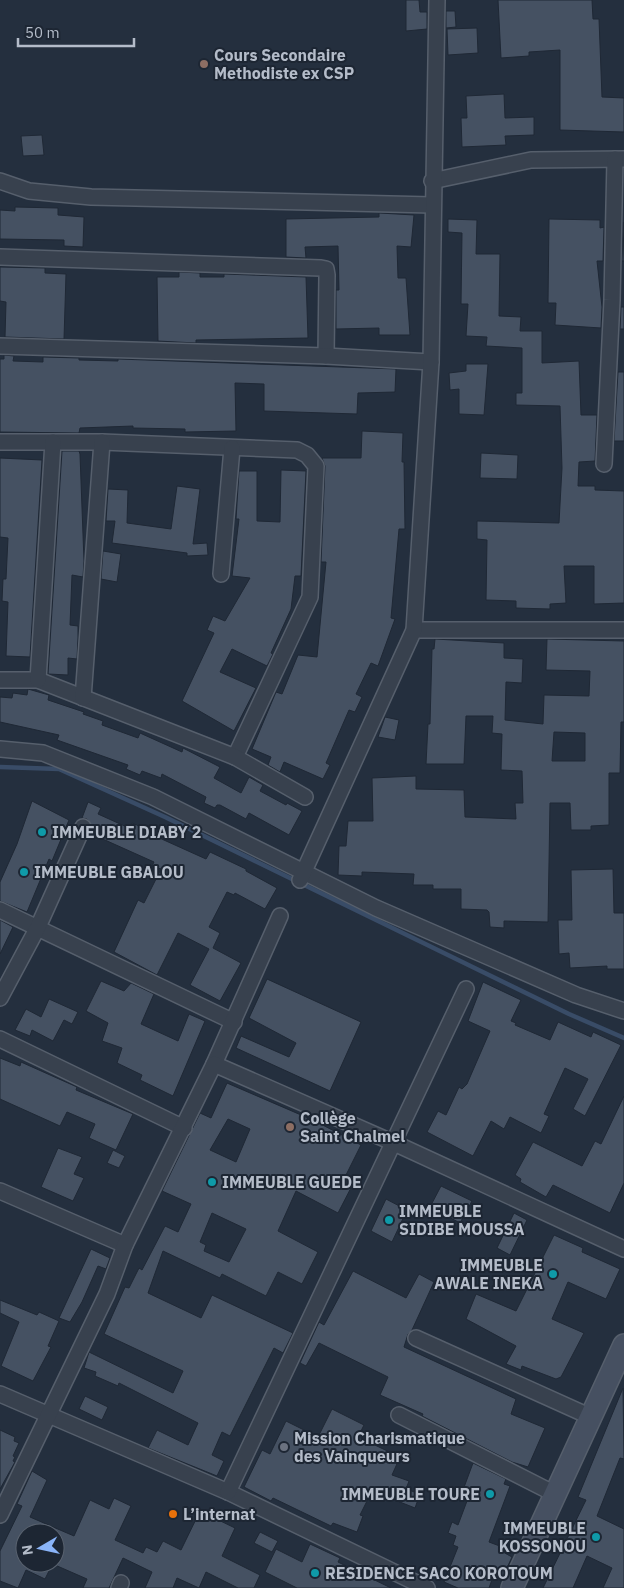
<svg xmlns="http://www.w3.org/2000/svg" width="624" height="1588" viewBox="0 0 624 1588" font-family="'IBM Plex Sans',sans-serif">
<style>
.lines{fill:none;stroke-linecap:round;stroke-linejoin:round}
.stream{stroke:#394c67;stroke-width:4.5}
.building{fill:#455162;stroke:#1f2835;fill-rule:evenodd}
.street-casing{stroke:#565f6c;stroke-width:18}
.secondary-casing{stroke:#565f6c;stroke-width:24}
.street{stroke:#38414e;stroke-width:15}
.secondary{stroke:#465061;stroke-width:21}
.education-dot{fill:#8d6e63;stroke:#1d2633;stroke-width:2}
.culture-dot{fill:#0f9aa8;stroke:#1d2633;stroke-width:2}
.worship-dot{fill:#6b7280;stroke:#1d2633;stroke-width:2}
.food-dot{fill:#e8710a;stroke:#1d2633;stroke-width:2}
.labels{text-anchor:middle;stroke-width:4;stroke-linejoin:round;paint-order:stroke}
.poi-label{font-size:16px;font-weight:bold;fill:#b4bcc9;stroke:#1d2633;text-anchor:start}
</style>
<rect width="100%" height="100%" fill="#242f3e"/>
<g class="lines">
<path class="stream" d="M0 767 59 769 165 817 569 1014 624 1038"/>
</g>
<g class="building">
<path d="M406 0H419L420 12H427V29L406 31Z"/>
<path d="M498 0H592L593 19H599L602 97 624 98V132L560 130V50L529 52V56L501 58Z"/>
<path d="M446 11H455L456 27 446 28Z"/>
<path d="M477 28 478 53 448 55 447 29Z"/>
<path d="M504 94 505 118 534 117V135L505 136 506 145 462 147 461 118H467L466 96Z"/>
<path d="M42 135 44 155 23 156 21 136Z"/>
<path d="M15 207 58 208V215L84 217 83 247 64 246V240L0 239V210L15 211Z"/>
<path d="M379 213 414 215 411 247 397 246 398 278H406L410 335H379V328L336 329V290H339L338 246 305 247 306 258 286 257V219L379 217Z"/>
<path d="M448 219 477 220 476 254H500L499 316 521 317 520 331H542V363L579 361 581 415H597L595 461 579 462 578 486H595V490L624 491V603L594 604V566H564L566 603 550 604V609L516 608V601L486 600 487 540 477 539V521L559 523 562 468 560 406 516 405V393H522V348L486 346 487 337 466 336 468 304H461L462 233 448 232Z"/>
<path d="M549 219 600 220V228L604 227 603 261H597L602 307 601 328 555 325 556 303H548Z"/>
<path d="M623 222 624 261H622Z"/>
<path d="M0 267 45 268V273L66 274 64 339 5 337 6 302 0 301Z"/>
<path d="M179 272 200 273V277H224V274L306 277 308 338 196 340V343L158 341 157 277H179Z"/>
<path d="M621 307H624V329H620Z"/>
<path d="M4 355 14 356 13 361 43 362V357L79 358V360L118 361V359L396 369 395 392 358 393 357 414 264 411V384L235 383 236 431 185 432V429L133 428V426L80 428 79 433 0 432V359H4Z"/>
<path d="M466 364H488L484 415 459 414V389L450 390 449 373 466 371Z"/>
<path d="M618 372H624V441H614Z"/>
<path d="M362 431 403 433 402 462H404L405 529H399L391 618 395 619 378 666 371 663 356 694 362 697 355 712 349 710 326 763 330 765 323 779 284 762 280 772 268 765 271 757 252 749 276 692 282 694 298 655 317 657 326 562H321L325 466 322 458H361Z"/>
<path d="M62 451H79L80 454 84 561 83 577 72 575 70 625 78 626V638L77 659 68 658V675L48 674Z"/>
<path d="M481 453 518 455 517 479 480 478Z"/>
<path d="M0 458 42 460 30 657 6 656 8 602 2 601 3 579H6L8 538 0 537Z"/>
<path d="M281 470 306 471 301 576H295L291 609 271 653 273 654 267 666 232 649 220 672 256 688 234 731 182 701 214 633 207 630 213 616 225 621 250 578 232 576 239 519H236L239 471H257V521L280 522Z"/>
<path d="M177 486 200 489 193 544 207 543 208 555 187 556V553L112 543 115 521H106L108 489 128 490 127 523 171 529Z"/>
<path d="M103 551 121 554 117 582 101 579Z"/>
<path d="M435 639 504 643V658L523 659 522 683 506 682 505 720 543 724 544 695 589 696 590 671 546 670 547 639 624 641V722H621L620 773H609V825L591 826V830H571L570 803H550L548 922 504 921V928L490 927 489 912 487 910 461 909V889H433V885H413L414 874 362 872V876L338 875 339 846H346L348 821H373L372 778 416 776V789L464 790 465 817 516 819 515 803H523L522 771 501 770 502 734 492 733 493 716H466L464 764H426L428 724H430L432 649H434ZM554 732 585 733V761H552Z"/>
<path d="M28 689 49 695 48 700 84 712 83 714 103 721 102 725 138 738 140 733 182 752 183 748 220 767 214 778 241 793 249 777 263 785 260 791 286 805 287 803 302 811 289 835 249 813 246 819 220 805H217L215 808 204 803 206 797 162 774 161 778 142 771 140 775 126 769 128 765 57 740 59 735 0 722V697L12 698 13 693 27 695Z"/>
<path d="M385 717 399 720 395 740 378 737Z"/>
<path d="M32 801 69 820 52 861 49 859 27 912 0 901V882L17 844Z"/>
<path d="M88 802 101 808 98 814 129 828 132 823 139 826 157 834 155 836 206 859 210 852 246 869V871L277 888 265 909 235 893 234 895 227 892 209 927 220 933 213 948 241 963 220 1001 190 985 209 949 178 933 157 975 114 952 138 900 144 903 161 869 152 866 154 862 96 836 99 828 92 826 87 819 82 818Z"/>
<path d="M613 869 614 913H624V969H607V966L570 968 569 953 559 954 558 920H572L571 870Z"/>
<path d="M0 920 13 927 0 954Z"/>
<path d="M267 979 361 1022 330 1091 236 1048 241 1036 289 1057 296 1043 249 1018Z"/>
<path d="M101 981 124 991 131 983 154 994 141 1024 178 1041 189 1014 205 1021 173 1096 140 1080 142 1075 117 1063 122 1048 102 1041 108 1023 86 1011Z"/>
<path d="M483 982 521 1000 511 1021 516 1023 515 1025 550 1040 558 1022 591 1037 593 1032 621 1045 585 1116 573 1109 588 1079 565 1068 544 1114 549 1116 541 1133 510 1117 504 1129 491 1121 473 1156 427 1132 438 1111 446 1115 459 1087 462 1089 467 1084 490 1031 468 1021Z"/>
<path d="M49 999 78 1012 72 1024 64 1020 53 1041 32 1030 30 1036 15 1030 26 1009 41 1017Z"/>
<path d="M0 1058 20 1066 21 1062 77 1087 76 1090 133 1114 116 1150 89 1138 95 1124 67 1112 60 1126 0 1099Z"/>
<path d="M227 1083 315 1121 361 1145 345 1177 354 1182 338 1213 296 1191 278 1231 318 1252 302 1284 278 1272 266 1296 222 1274 220 1278 163 1251 148 1293 201 1318 212 1295 293 1333 283 1353 274 1348 230 1436 222 1432 212 1455 224 1461 217 1476 148 1448 157 1430 188 1445 198 1423 119 1383 118 1386 95 1376 96 1372 84 1368 89 1352 173 1393 183 1371 104 1334 125 1287 129 1288 139 1268 142 1270 165 1226 178 1232 191 1204 162 1191 200 1113 211 1118ZM228 1119 250 1129 236 1162 210 1150ZM212 1213 246 1229 229 1262 204 1251 206 1245 200 1242Z"/>
<path d="M624 1096V1183L610 1213 553 1185 546 1197 520 1182 521 1179 515 1175 533 1142 582 1166 595 1141 601 1144Z"/>
<path d="M58 1148 82 1157 74 1174 84 1178 73 1201 41 1187Z"/>
<path d="M113 1150 125 1156 119 1168 107 1163Z"/>
<path d="M441 1186 472 1201 460 1223 430 1207Z"/>
<path d="M386 1199 407 1210 392 1242 371 1231Z"/>
<path d="M514 1213 527 1220 510 1255 497 1248Z"/>
<path d="M554 1235 583 1248 582 1252 620 1269 606 1299 568 1282 552 1319 584 1333 561 1377 556 1379 522 1366 521 1370 506 1364 516 1346 466 1319 476 1294 516 1311Z"/>
<path d="M91 1249 110 1258 106 1269 98 1266 82 1302 70 1322 59 1318Z"/>
<path d="M353 1271 406 1298 419 1274 434 1282 412 1330 408 1334 404 1347 516 1399 511 1414 545 1428 528 1467 512 1462 422 1416 423 1414 380 1395 388 1377 319 1343 306 1366 300 1363 319 1322 324 1325Z"/>
<path d="M0 1300 37 1315 39 1312 59 1321 48 1346 51 1347 33 1381 1 1366 19 1322 0 1313Z"/>
<path d="M623 1388 624 1459 620 1458 597 1516 624 1529V1588H603L612 1568 587 1556 573 1588H543L586 1500 578 1497Z"/>
<path d="M85 1396 108 1407 102 1420 79 1409Z"/>
<path d="M332 1409 364 1425 358 1437 400 1457 392 1475 409 1481 406 1489 420 1494 415 1508 372 1491 360 1515 363 1516 357 1532 333 1523 331 1526 273 1498 271 1501 244 1487 262 1450 270 1454 286 1421 318 1437Z"/>
<path d="M0 1430 15 1437 14 1441 19 1443 13 1456 15 1457 13 1461 15 1462 0 1489Z"/>
<path d="M473 1463 506 1479 504 1484 510 1486 489 1542 505 1548 503 1552 512 1557 501 1581 493 1577 489 1588H458L444 1582 458 1547 453 1545 456 1536 448 1533 452 1522 458 1525 470 1493 463 1490Z"/>
<path d="M32 1471 47 1480 30 1517 74 1536 90 1500 109 1509 114 1498 131 1506 115 1540 143 1553 146 1547 157 1552 163 1541 181 1550 200 1511 235 1528 222 1556 260 1575 254 1588H238L206 1572 199 1588 177 1578 173 1588H145L152 1572 123 1558 109 1588H83L87 1579 55 1565V1533H25V1563H53L45 1579 26 1570 18 1588 0 1581V1551L22 1506 17 1504Z"/>
<path d="M260 1532 278 1541 272 1552 254 1543Z"/>
<path d="M310 1544 340 1558 338 1562 391 1588H297L265 1572 276 1549 302 1562Z"/>
</g>
<g class="lines">
<defs>
<g id="street">
<path d="M0 181 29 191 91 197 432 205"/>
<path d="M432 181 531 160 623 159"/>
<path d="M0 257 321 268 326 269 327 275 326 356"/>
<path d="M0 346 326 356 431 362"/>
<path d="M0 442H102L297 450 307 455 316 466 310 597 235 757"/>
<path d="M604 464 612 300 615 159"/>
<path d="M221 574 232 448"/>
<path d="M414 630H624"/>
<path d="M0 680H38L235 757 305 797"/>
<path d="M38 680 53 442"/>
<path d="M83 698 102 442"/>
<path d="M0 749 43 753 153 797 376 908 576 995 624 1011"/>
<path d="M300 880 414 630 431 362 437 0"/>
<path d="M0 910 234 1022"/>
<path d="M0 998 38 927 83 827"/>
<path d="M0 1039 184 1128"/>
<path d="M214 1064 280 916"/>
<path d="M0 1191 125 1245"/>
<path d="M416 1338 591 1417"/>
<path d="M0 1394 228 1492 427 1588"/>
<path d="M399 1415 555 1494"/>
<path d="M228 1492 466 989"/>
<path d="M0 1515 107 1294 125 1245 214 1064 394 1143 624 1249"/>
<path d="M119 1588 121 1583"/>
</g>
<path id="secondary" d="M512 1588 624 1345"/>
</defs>
<use href="#street" class="street-casing"/>
<use href="#secondary" class="secondary-casing"/>
<use href="#street" class="street"/>
<use href="#secondary" class="secondary"/>
</g>
<g class="education-dot">
<circle cx="204" cy="64" r="5"/>
<circle cx="290" cy="1127" r="5"/>
</g>
<g class="culture-dot">
<circle cx="42" cy="832" r="5"/>
<circle cx="24" cy="872" r="5"/>
<circle cx="212" cy="1182" r="5"/>
<circle cx="389" cy="1220" r="5"/>
<circle cx="553" cy="1274" r="5"/>
<circle cx="490" cy="1494" r="5"/>
<circle cx="596" cy="1537" r="5"/>
<circle cx="315" cy="1573" r="5"/>
</g>
<circle class="worship-dot" cx="284" cy="1447" r="5"/>
<circle class="food-dot" cx="173" cy="1514" r="5"/>
<g class="labels">
<g class="poi-label">
<text x="214" y="61">Cours Secondaire<tspan x="214" dy="18">Methodiste ex CSP</tspan></text>
<text x="52" y="838">IMMEUBLE DIABY 2</text>
<text x="34" y="878">IMMEUBLE GBALOU</text>
<text x="300" y="1124">Collège<tspan x="300" dy="18">Saint Chalmel</tspan></text>
<text x="222" y="1188">IMMEUBLE GUEDE</text>
<text x="399" y="1217">IMMEUBLE<tspan x="399" dy="18">SIDIBE MOUSSA</tspan></text>
<text x="543" y="1271" text-anchor="end">IMMEUBLE<tspan x="543" dy="18">AWALE INEKA</tspan></text>
<text x="294" y="1444">Mission Charismatique<tspan x="294" dy="18">des Vainqueurs</tspan></text>
<text x="480" y="1500" text-anchor="end">IMMEUBLE TOURE</text>
<text x="183" y="1520">L’internat</text>
<text x="586" y="1534" text-anchor="end">IMMEUBLE<tspan x="586" dy="18">KOSSONOU</tspan></text>
<text x="325" y="1579">RESIDENCE SACO KOROTOUM</text>
</g>
</g>
<g transform="translate(40 1548) rotate(261)"><circle r="24" fill="#1d2633" stroke="#59626f"/>
<path d="M0-4L9 19L0 12L-9 19Z" fill="#8ab4f8"/>
<text y="-8" font-size="14" font-weight="bold" text-anchor="middle" fill="#b4bcc9">N</text>
</g>
<path d="M18 38v8h116v-8" fill="none" stroke="#b4bcc9" stroke-width="2.5"/>
<text x="25" y="38" font-size="15" fill="#b4bcc9" stroke="#1d2633" stroke-width="4" paint-order="stroke">50 m</text>
</svg>
